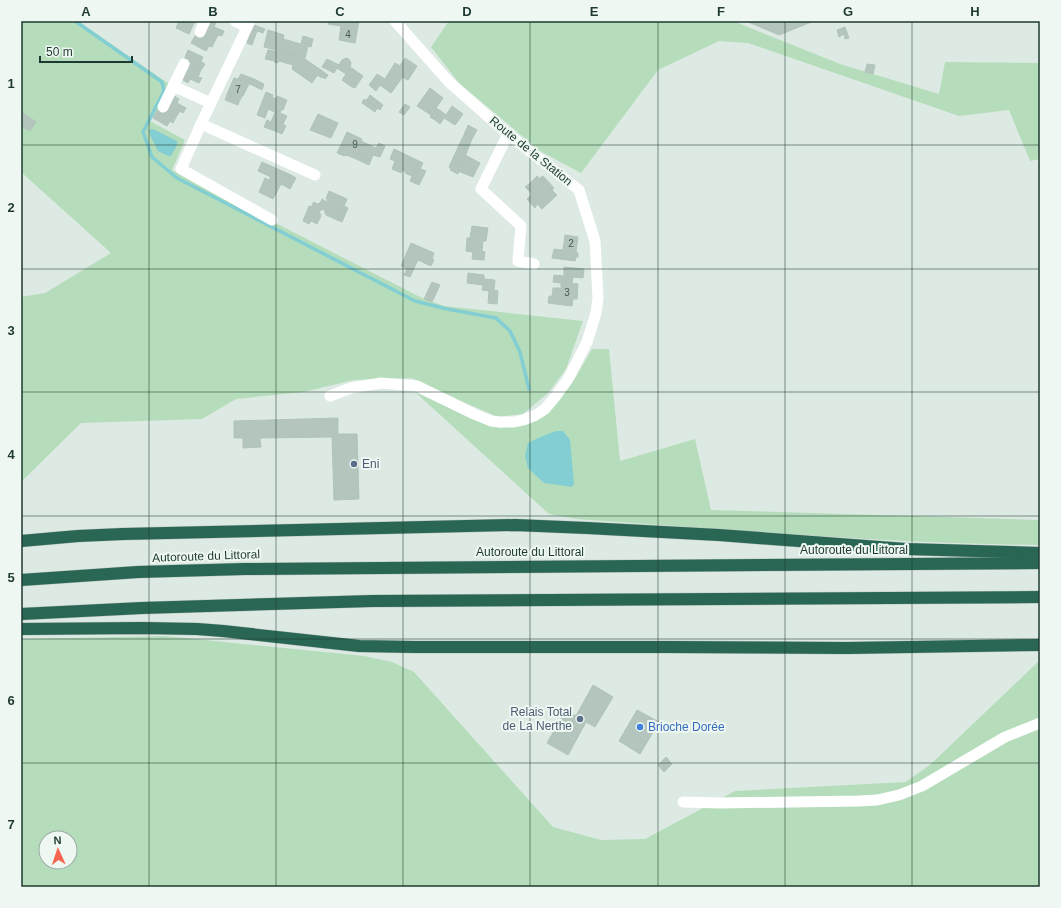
<svg xmlns="http://www.w3.org/2000/svg" width="1061" height="908" viewBox="0 0 1061 908" font-family="Helvetica,sans-serif">
<style>
.green{fill:#b5ddbb;fill-rule:evenodd}
.water{fill:#82ced2}
.lines{fill:none;stroke-linecap:round;stroke-linejoin:round}
.stream{stroke:#82ced2;stroke-width:3.5}
.building{fill:#b3c5bc;stroke:#b0c4b9}
.motorway-casing{stroke:#bcc4c1;stroke-width:13}
.minor{stroke:#fff;stroke-width:11}
.motorway{stroke:#296754;stroke-width:12}
.grid{fill:none;stroke:#1e3a30;stroke-width:1;stroke-opacity:0.55}
.service-dot{fill:#5c6f8a;stroke:#eef7f1;stroke-width:1.5}
.shop-dot{fill:#3f7fe0;stroke:#eef7f1;stroke-width:1.5}
.labels{text-anchor:middle;stroke-width:4;stroke-linejoin:round;paint-order:stroke}
.number-label{font-size:10px;fill:#435d53}
.street-label{font-size:12px;fill:#1e3a30;stroke:#eef7f1}
.service-label{font-size:12px;fill:#4e5e75;stroke:#eef7f1;text-anchor:start}
.shop-label{font-size:12px;fill:#366cbe;stroke:#eef7f1;text-anchor:start}
.neatline{fill:none;stroke:#1e3a30;stroke-width:1.5}
.grid-label{font-size:13px;text-anchor:middle;font-weight:bold;fill:#1e3a30}
</style>
<rect width="100%" height="100%" fill="#ddeae3"/>
<g class="green">
<path d="M21 21H78L172 86 150 121 185 140 172 170 424 299 444 306 583 321 566 369 548 393 523 414 498 417 468 404 412 378 354 380 303 392 236 399 202 419 81 423 21 482V297L45 293 111 253 21 172Z"/>
<path d="M449 21H733L840 64 939 94 945 62 1040 63V159L1030 161 1009 110 959 116 748 43 719 41 658 70 581 173 540 151 459 83 431 47Z"/>
<path d="M592 349H609L620 461 695 439 711 510 1040 520V545C885 543 730 530 576 519L549 514 415 392 462 414 499 428 528 423 550 409 576 377Z"/>
<path d="M165 636 364 656 392 662 414 672 553 827 601 840 645 839 735 791 906 782 931 764 1040 660V887H21V639ZM46 838H70V862H46Z"/>
</g>
<g class="water">
<path d="M153 129 177 141V145L171 156H168L158 151 150 135 149 130Z"/>
<path d="M556 431H563L570 440 574 484 572 487 544 483 528 468 525 456 528 443 538 438Z"/>
</g>
<g class="lines">
<path class="stream" d="M75 21 162 82 164 91 143 132 152 157 177 178 415 301 447 309 496 318 510 331 520 352 529 389"/>
</g>
<g class="building">
<path d="M179 21H195L189 34 176 28Z"/>
<path d="M211 21 216 23 214 27 224 31 222 36 218 35 215 41 203 36Z"/>
<path d="M329 21H359L355 43 339 40 341 26 328 24Z"/>
<path d="M746 21H814L779 35Z"/>
<path d="M254 25 265 29 263 33 252 29Z"/>
<path d="M845 27 849 38 845 39 844 34 839 37 837 30Z"/>
<path d="M252 29 257 31 252 45 247 43Z"/>
<path d="M268 30 284 35 283 39 301 44 303 36 313 39 311 47 308 46 305 58 264 47Z"/>
<path d="M196 34 203 37V36L215 41 212 47 209 46 206 51 191 43Z"/>
<path d="M188 50 203 57 201 62 205 64 201 70 190 65 191 63 184 60Z"/>
<path d="M268 50 278 52V51L302 57 321 70 312 83 292 69 293 65 279 61 278 63 274 62 275 61 265 59Z"/>
<path d="M346 58 349 59 351 63 350 67 356 71 352 76 358 79 352 87 342 80 346 74 337 68 334 73 322 67 327 59 339 65 342 60Z"/>
<path d="M405 58 417 66 412 74 407 71 391 93 380 85 376 91 369 85 377 74 385 79 395 63 400 66Z"/>
<path d="M867 64 875 65 873 74 865 72Z"/>
<path d="M190 65 201 70 198 77 202 78 199 83 190 79 188 83 183 80 187 71 185 70Z"/>
<path d="M321 70 328 75 325 79 323 77 322 78 317 75Z"/>
<path d="M356 71 363 76 355 88 352 87 358 79 352 76Z"/>
<path d="M407 71 412 74 408 80 402 77Z"/>
<path d="M241 74 254 79 252 85 249 84 243 96H242L239 102 230 97 232 93 228 92 234 78 238 79Z"/>
<path d="M254 79 264 84 262 90 252 85Z"/>
<path d="M430 88 443 98 436 108 441 111 435 120 430 117 431 115 417 106Z"/>
<path d="M228 92 232 93 230 97 239 102 238 105 225 100Z"/>
<path d="M266 92 273 95 272 97 276 99 277 96 287 100 283 110H281L280 113 287 116 283 124 286 126 282 134 275 131 277 125 271 122 275 112 268 109 265 118 257 115Z"/>
<path d="M370 95 383 105 380 110 366 101Z"/>
<path d="M174 96 179 99 177 103 186 108 183 113 180 111 176 117 165 111Z"/>
<path d="M364 99 377 108 375 112 362 103Z"/>
<path d="M405 104 410 107 404 115 399 112Z"/>
<path d="M452 106 463 114 455 125 444 118 440 124 435 120 441 111 446 115Z"/>
<path d="M158 109 164 113 165 111 176 117 173 123 170 121 167 126 153 118Z"/>
<path d="M21 112 36 122 30 131 21 126Z"/>
<path d="M318 114 338 123 331 138 310 130Z"/>
<path d="M267 120 277 125 275 131 264 127Z"/>
<path d="M468 125 477 130 472 139 464 135Z"/>
<path d="M347 132 362 139 361 141 376 148 379 143 385 146 380 157 373 155 371 160 356 153 354 158 346 155 345 156 337 153Z"/>
<path d="M464 135 472 139 468 149 459 145Z"/>
<path d="M459 145 468 149 458 174 450 170 451 168 449 167Z"/>
<path d="M394 149 423 163 420 169 416 167 412 176 405 173 406 172 402 170 401 173 392 169 395 161 390 159Z"/>
<path d="M356 153 371 160 369 165 354 158Z"/>
<path d="M465 155 480 163 473 177 458 171Z"/>
<path d="M262 162 291 175 285 186 281 184 273 199 259 192 265 178 269 180 271 177 258 171Z"/>
<path d="M416 167 426 171 419 185 410 181Z"/>
<path d="M291 175 296 178 290 189 285 186Z"/>
<path d="M537 176 557 195 542 209 530 196 536 190 529 184Z"/>
<path d="M543 176 554 188 552 190 540 178Z"/>
<path d="M529 184 536 190 532 194 525 187Z"/>
<path d="M329 191 347 199 344 206 348 208 345 215 338 212 335 219 326 215 324 209 319 211 321 216 317 224 311 221 309 224 303 221 309 206 311 207 314 202 317 204 320 203 322 199 327 202 328 199H326Z"/>
<path d="M530 196 537 204 535 208 527 199Z"/>
<path d="M338 212 345 215 342 222 335 219Z"/>
<path d="M472 226 488 228 486 241H483L482 251 485 252 484 260 472 259 473 252 466 251 467 238H470Z"/>
<path d="M565 235 578 237 576 252 578 253V257H576L575 261 552 258 554 249 563 250Z"/>
<path d="M411 243 434 253 432 259 434 260 431 266 418 260 410 277 404 275 407 269 401 266Z"/>
<path d="M564 267 584 269 583 278 564 276Z"/>
<path d="M468 273 484 275V279L495 280 494 290 498 291 497 304 488 303 489 291 482 290 483 285 467 283Z"/>
<path d="M554 275 573 277 572 283 578 284 577 299H573L572 306 548 303 549 296 557 297 558 288H561V283L553 282Z"/>
<path d="M432 282 440 285 432 302 424 299Z"/>
<path d="M553 288H558L557 297 552 296Z"/>
<path d="M338 418V434H357L359 499 334 500 332 437 260 438 261 447 243 448V438H234V421Z"/>
<path d="M593 685 613 697 595 727 586 722 568 755 547 743 566 710 576 716Z"/>
<path d="M637 710 659 722 640 754 619 741Z"/>
<path d="M666 757 672 764 664 772 658 765Z"/>
</g>
<g class="lines">
<defs>
<g id="motorway">
<path d="M21 541 78 536 123 534 515 525 587 528 719 535 906 549 1040 553"/>
<path d="M21 580 138 572 245 569 1040 563"/>
<path d="M21 614 142 608 372 601 1040 597"/>
<path d="M21 629 143 628 197 629 223 631 359 646 415 647H669L847 648 1040 645"/>
</g>
</defs>
<use href="#motorway" class="motorway-casing"/>
<g class="minor">
<path d="M235 21 247 27"/>
<path d="M250 21 201 124 315 175"/>
<path d="M200 32 205 21"/>
<path d="M173 86 211 103"/>
<path d="M163 107 184 64"/>
<path d="M201 124 181 169 272 220"/>
<path d="M508 134 481 189 521 226 518 261 534 264"/>
<path d="M330 396 351 388 381 383 417 386 474 414 491 421 500 422H514L523 420 536 415 545 409 555 397 568 379 587 342 596 313 598 298 595 241 579 190 508 134 449 82 395 21"/>
<path d="M683 802 721 803 858 801 877 800 899 795 922 786 1005 737 1040 723"/>
</g>
<use href="#motorway" class="motorway"/>
</g>
<path class="grid" d="M149 21V887M276 21V887M403 21V887M530 21V887M658 21V887M785 21V887M912 21V887M21 145H1040M21 269H1040M21 392H1040M21 516H1040M21 639H1040M21 763H1040"/>
<g class="service-dot">
<circle cx="354" cy="464" r="4"/>
<circle cx="580" cy="719" r="4"/>
</g>
<circle class="shop-dot" cx="640" cy="727" r="4"/>
<g class="labels">
<g class="number-label">
<text x="348" y="38">4</text>
<text x="238" y="93">7</text>
<text x="355" y="148">9</text>
<text x="571" y="247">2</text>
<text x="567" y="296">3</text>
</g>
<g class="street-label">
<text transform="translate(531 151) rotate(39)" y="4">Route de la Station</text>
<text x="854" y="554">Autoroute du Littoral</text>
<text x="530" y="556">Autoroute du Littoral</text>
<text transform="translate(206 556) rotate(-2)" y="4">Autoroute du Littoral</text>
</g>
<g class="service-label">
<text x="362" y="468">Eni</text>
<text x="572" y="716" text-anchor="end">Relais Total<tspan x="572" dy="14">de La Nerthe</tspan></text>
</g>
<g class="shop-label">
<text x="648" y="731">Brioche Dorée</text>
</g>
</g>
<rect width="1061" height="908" fill="none" stroke="#eef7f1" stroke-width="44"/>
<g transform="translate(58 850) rotate(357)"><circle r="19" fill="#eef7f1" stroke="#9baba4"/>
<path d="M0-3L7 15L0 10L-7 15Z" fill="#f7654e"/>
<text y="-6" font-size="11" font-weight="bold" text-anchor="middle" fill="#1e3a30">N</text>
</g>
<path d="M40 56v6h92v-6" fill="none" stroke="#1e3a30" stroke-width="2"/>
<text x="46" y="56" font-size="12" fill="#1e3a30" stroke="#eef7f1" stroke-width="3" paint-order="stroke">50 m</text>
<rect x="22" y="22" width="1017" height="864" class="neatline"/>
<g class="grid-label">
<text x="86" y="16">A</text>
<text x="213" y="16">B</text>
<text x="340" y="16">C</text>
<text x="467" y="16">D</text>
<text x="594" y="16">E</text>
<text x="721" y="16">F</text>
<text x="848" y="16">G</text>
<text x="975" y="16">H</text>
<text x="11" y="88">1</text>
<text x="11" y="212">2</text>
<text x="11" y="335">3</text>
<text x="11" y="459">4</text>
<text x="11" y="582">5</text>
<text x="11" y="705">6</text>
<text x="11" y="829">7</text>
</g>
</svg>
